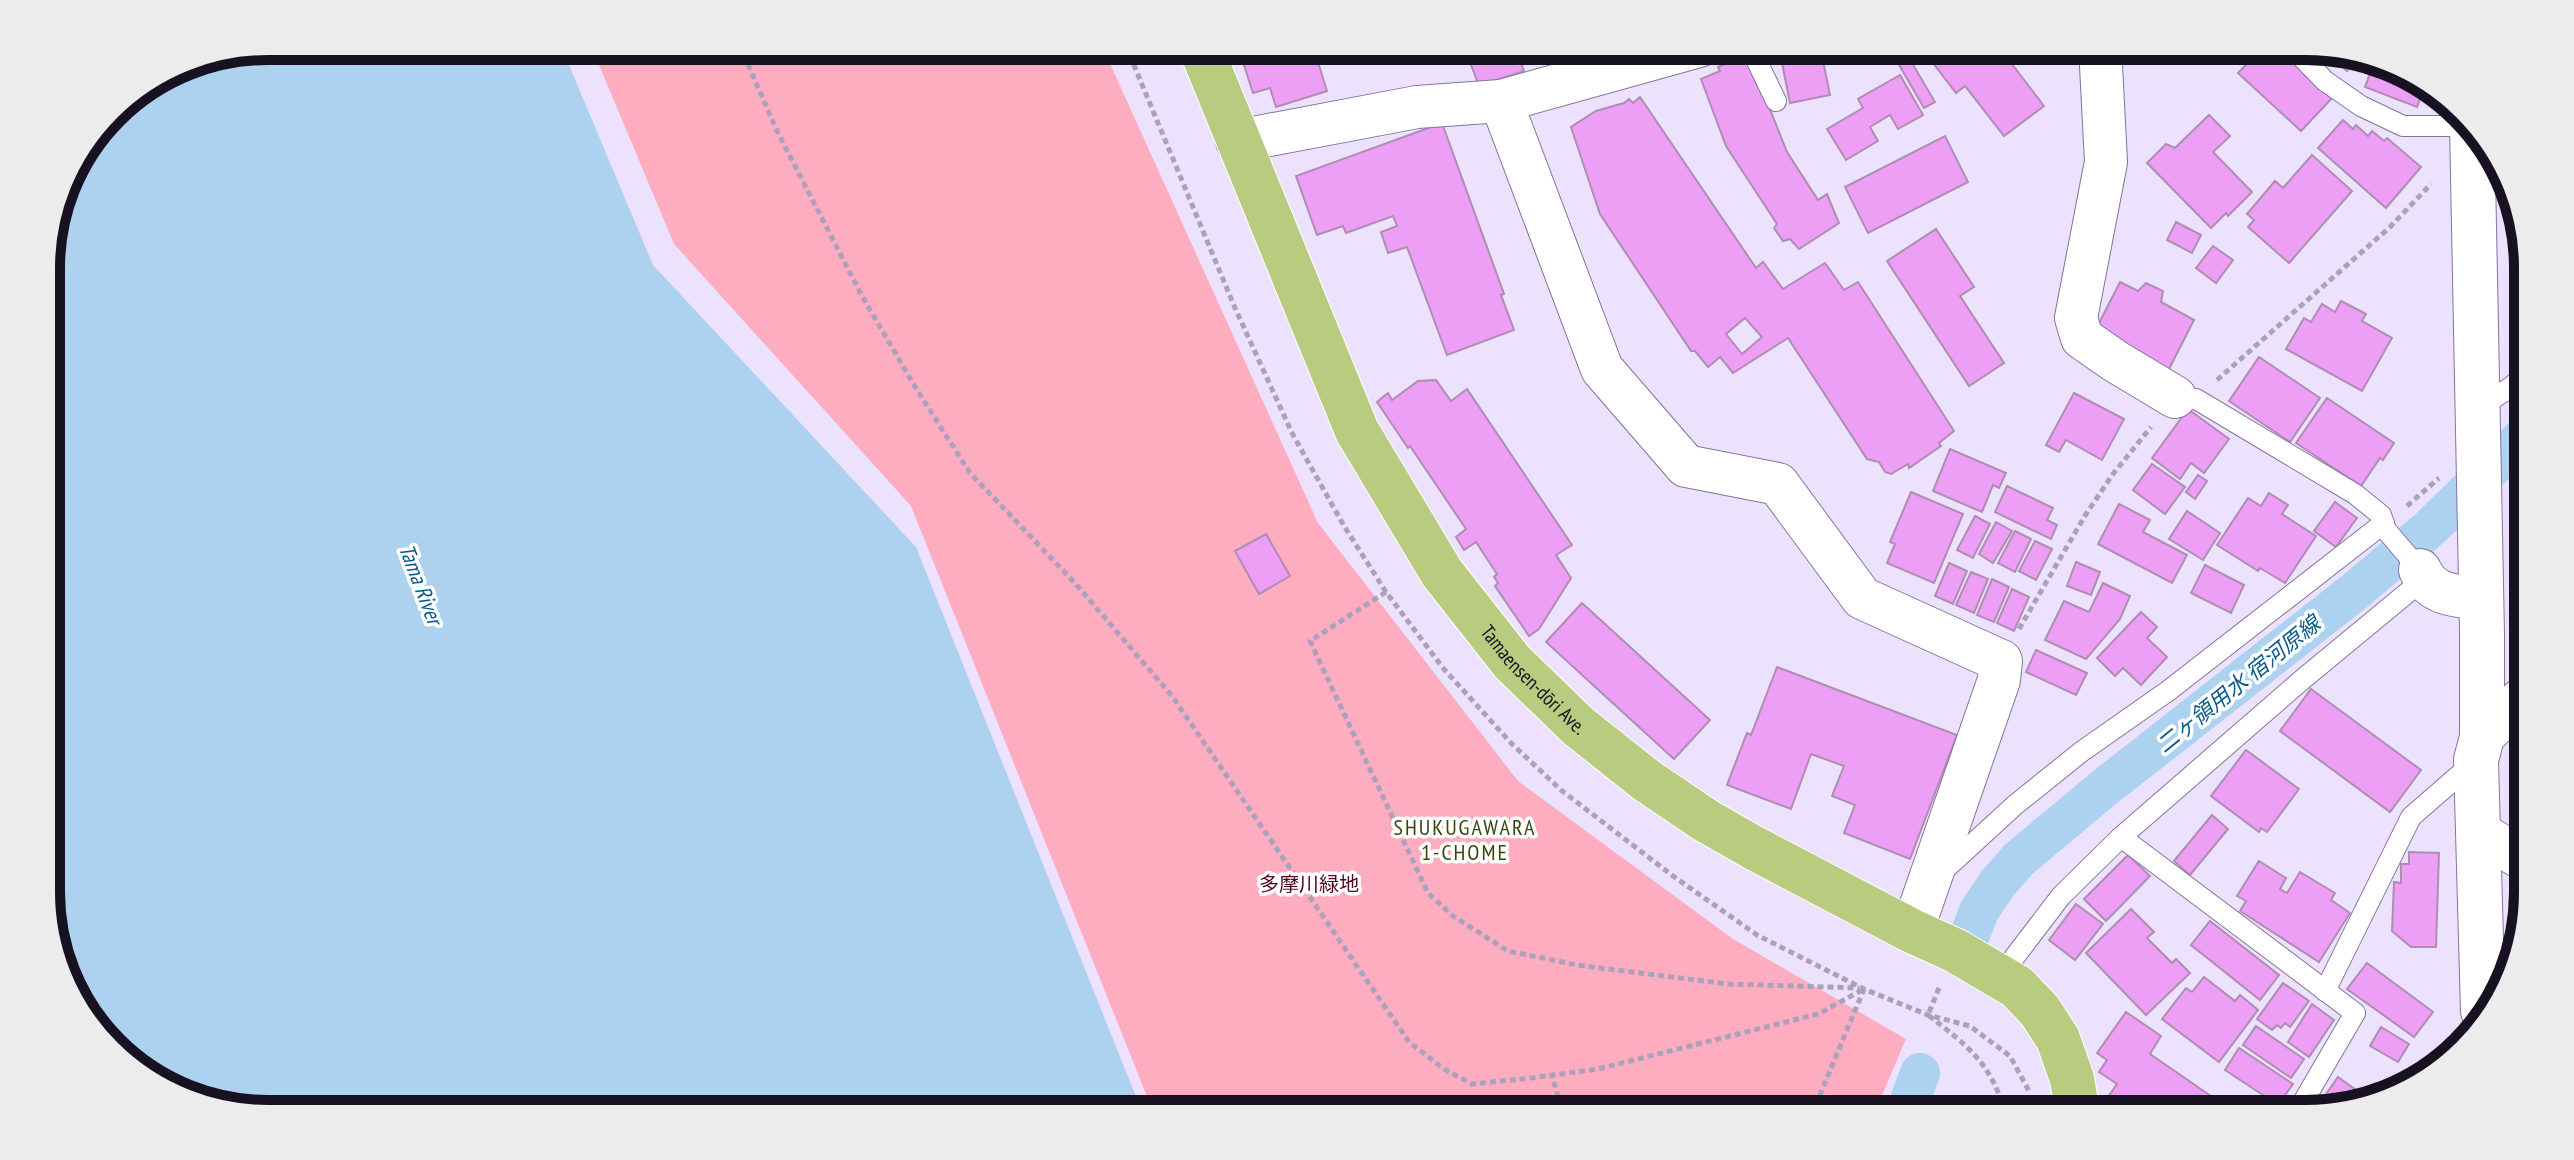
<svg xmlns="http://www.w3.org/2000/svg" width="2574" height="1160" viewBox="0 0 2574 1160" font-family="'PT Sans Narrow','Noto Sans JP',sans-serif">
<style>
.green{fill:#feacc0}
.water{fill:#add2f0}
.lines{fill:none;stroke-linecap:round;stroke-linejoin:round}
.canal{stroke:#add2f0;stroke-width:40}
.building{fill:#ed9ff6;stroke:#af8db3;stroke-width:2;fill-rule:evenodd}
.lane-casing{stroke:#84739d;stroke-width:22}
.street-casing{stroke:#84739d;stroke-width:44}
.secondary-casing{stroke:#84739d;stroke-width:46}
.primary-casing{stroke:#fff;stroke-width:46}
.path{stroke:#aba1ba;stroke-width:5;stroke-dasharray:6 4;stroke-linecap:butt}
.lane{stroke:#fff;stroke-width:20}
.street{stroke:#fff;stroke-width:42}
.secondary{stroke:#fff;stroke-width:44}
.primary{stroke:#b8cb7f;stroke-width:44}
.labels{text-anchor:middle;stroke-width:7;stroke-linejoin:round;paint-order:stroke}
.street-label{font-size:20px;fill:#171121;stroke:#fff}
.park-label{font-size:20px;fill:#500825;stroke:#fff}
.water-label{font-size:22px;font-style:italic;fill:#0a5a8b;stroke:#fff}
.neighbourhood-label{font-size:22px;letter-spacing:2px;fill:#37460e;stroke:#fff}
.rim{fill:none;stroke:#171121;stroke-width:10}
</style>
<rect width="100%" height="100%" fill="#ede2fe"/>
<path class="green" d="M591 46H1102L1318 523 1518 781 1733 939 1906 1039 1874 1114H1154L911 506 674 244Z"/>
<path class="water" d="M268 46H561L653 265 916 547 1143 1114H268L183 1097 92 1027 48 921 47 253 69 170 121 101 183 63Z"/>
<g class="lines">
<g class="canal">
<path d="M1966 945 1979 911 1997 884 2019 859 2104 788 2354 592 2430 528 2527 433"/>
<path d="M1905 1114 1920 1073"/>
</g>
</g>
<g class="building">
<path d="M1293 46H1313L1327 91 1276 107 1270 88 1253 93 1243 62Z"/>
<path d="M1464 46H1515L1524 71 1479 86Z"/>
<path d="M1566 46H1605L1570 58Z"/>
<path d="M1790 46H1820L1830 95 1790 103 1779 48Z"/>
<path d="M1902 46 1935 102 1924 108 1891 51Z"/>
<path d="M1920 46H1998L2044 106 2004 136 1965 86 1956 93Z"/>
<path d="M2264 46H2281L2334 96 2301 131 2238 73Z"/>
<path d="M2322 49 2359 57 2347 71Z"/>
<path d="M1748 54 1787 152 1818 200 1827 194 1839 223 1799 249 1790 239 1783 241 1774 228 1777 224 1726 146 1701 79 1720 71 1718 67Z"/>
<path d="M2373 65 2414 81 2424 88 2417 107 2365 87Z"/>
<path d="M1900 75 1923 115 1898 129 1890 115 1870 127 1878 141 1846 160 1827 129 1863 108 1858 99Z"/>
<path d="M1640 97 1756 268 1763 262 1783 289 1825 263 1844 290 1858 282 1954 431 1939 443 1941 446 1909 468 1908 464 1891 474 1885 472 1879 462 1867 459 1788 338 1733 373 1720 357 1708 367 1695 351H1691L1600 214 1571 127 1596 111 1624 103 1629 99 1633 103ZM1745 318 1762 337 1742 354 1726 334Z"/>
<path d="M2209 115 2230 136 2213 152 2252 192 2228 216 2226 213 2211 228 2147 163 2166 144 2175 148Z"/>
<path d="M2343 120 2353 129 2356 125 2368 136 2372 131 2384 141 2387 138 2421 167 2386 208 2318 148Z"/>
<path d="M1442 123 1504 294 1501 295 1514 330 1447 355 1407 247 1388 253 1381 232 1397 226 1393 216 1346 233 1343 226 1317 235 1296 176Z"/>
<path d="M1945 136 1968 182 1868 233 1845 187Z"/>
<path d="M2312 155 2352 191 2289 263 2248 227 2254 220 2247 214 2275 181 2283 188Z"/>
<path d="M2176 222 2201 235 2192 253 2167 240Z"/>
<path d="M1936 229 1974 287 1960 296 2004 363 1969 386 1887 261Z"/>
<path d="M2213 246 2233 260 2216 283 2196 268Z"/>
<path d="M2120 282 2138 291 2146 283 2163 291 2161 302 2194 320 2167 373 2096 329Z"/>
<path d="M2341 301 2366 314 2362 321 2392 338 2362 391 2286 349 2304 318 2311 322 2322 304 2335 312Z"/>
<path d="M2259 357 2320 398 2290 442 2229 401Z"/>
<path d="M1436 380 1451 401 1467 389 1572 545 1556 555 1571 578 1539 629 1529 636 1495 586 1498 583 1494 577 1497 574 1476 542 1464 550 1456 537 1466 529 1410 446 1408 448 1377 402 1388 393 1392 400 1418 381Z"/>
<path d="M2074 393 2124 419 2102 460 2066 440 2059 452 2046 445Z"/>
<path d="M2327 398 2394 443 2383 460 2380 458 2361 486 2296 443Z"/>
<path d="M2188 409 2229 439 2204 473 2191 463 2180 479 2152 458Z"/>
<path d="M1950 449 2006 473 1999 488 1993 485 1982 512 1933 491Z"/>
<path d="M2152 464 2185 487 2165 514 2133 490Z"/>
<path d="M2198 475 2207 481 2195 499 2186 492Z"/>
<path d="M2007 486 2053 508 2047 520 2057 525 2051 539 1995 512Z"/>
<path d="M1911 492 1963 514 1934 583 1887 563 1895 544 1890 542Z"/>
<path d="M2269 493 2288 505 2282 514 2316 536 2285 583 2260 568 2258 571 2217 545 2248 498 2261 506Z"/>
<path d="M2335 502 2357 518 2336 547 2314 531Z"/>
<path d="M2119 504 2150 520 2143 532 2187 555 2172 583 2098 544Z"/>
<path d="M2187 511 2220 533 2203 560 2169 539Z"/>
<path d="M1975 516 1990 524 1973 558 1957 550Z"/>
<path d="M1996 522 2012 531 1993 563 1979 554Z"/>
<path d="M2015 531 2031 539 2015 572 1998 563Z"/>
<path d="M1266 534 1290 576 1259 594 1235 551Z"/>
<path d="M2035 541 2052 549 2036 580 2019 571Z"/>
<path d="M2076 562 2100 572 2091 595 2067 586Z"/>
<path d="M1949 563 1967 571 1953 604 1935 596Z"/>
<path d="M2205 565 2244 585 2231 613 2191 593Z"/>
<path d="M1971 572 1988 579 1974 613 1956 605Z"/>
<path d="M1992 579 2009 587 1994 622 1977 615Z"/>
<path d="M2103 583 2130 596 2120 619 2086 659 2045 640 2064 601 2089 612Z"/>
<path d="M2012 589 2029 597 2014 631 1997 623Z"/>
<path d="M1582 603 1710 720 1674 759 1546 642Z"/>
<path d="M2141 612 2157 627 2147 638 2167 657 2141 685 2123 668 2115 676 2097 658Z"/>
<path d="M2036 650 2087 673 2076 695 2026 672Z"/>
<path d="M1777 667 1957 735 1910 859 1844 833 1855 805 1832 796 1844 766 1811 754 1791 809 1727 785 1747 733 1751 735Z"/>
<path d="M2311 689 2421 770 2390 812 2280 731Z"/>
<path d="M2246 750 2299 789 2267 832 2261 828 2259 832 2211 796Z"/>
<path d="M2212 815 2228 829 2190 875 2174 861Z"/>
<path d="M2409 852 2439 853 2436 947H2411L2392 931 2394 882 2401 883V864H2409Z"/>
<path d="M2128 855 2150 876 2106 921 2084 899Z"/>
<path d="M2259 861 2286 878 2280 889 2287 893 2300 872 2335 893 2331 900 2350 913 2319 962 2240 911 2246 901 2237 896Z"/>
<path d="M2076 904 2103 924 2075 960 2049 940Z"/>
<path d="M2131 909 2154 932 2147 938 2172 963 2176 959 2190 973 2146 1015 2086 953Z"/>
<path d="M2210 921 2279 975 2260 1000 2191 945Z"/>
<path d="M2367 963 2433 1012 2414 1037 2347 989Z"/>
<path d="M2204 977 2235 1001 2240 995 2258 1010 2219 1062 2162 1019 2186 988 2192 992Z"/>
<path d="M2283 983 2309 1001 2290 1027 2285 1023 2281 1028 2277 1025 2272 1030 2257 1019Z"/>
<path d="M2312 1004 2334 1020 2309 1057 2288 1042Z"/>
<path d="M2126 1012 2161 1036 2150 1054 2237 1114H2117L2103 1104 2117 1084 2099 1072 2107 1060 2097 1053Z"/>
<path d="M2256 1026 2304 1059 2291 1078 2243 1045Z"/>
<path d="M2381 1027 2409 1044 2398 1062 2370 1046Z"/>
<path d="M2239 1048 2293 1084 2278 1105 2225 1070Z"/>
<path d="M2338 1077 2367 1098 2320 1113 2323 1110 2317 1107Z"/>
</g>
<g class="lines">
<defs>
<g id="lane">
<path d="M1741 46 1752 51 1776 101"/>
<path d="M2291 46 2325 81 2361 106 2403 126H2474"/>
<path d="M2175 397 2196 399 2355 494 2381 515 2386 530 2420 570"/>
<path d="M2478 408 2511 387 2527 373"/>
<path d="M2121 837 2355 1013 2296 1114"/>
<path d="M1941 873 2015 805 2081 752 2168 691 2384 523"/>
<path d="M2000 976 2061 896 2121 837 2303 679 2424 579"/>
<path d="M2325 991 2411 817 2473 763"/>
</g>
<g id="street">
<path d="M2100 46 2106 162 2076 318 2082 338 2115 361 2175 397"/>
<path d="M1501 101 1602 369 1686 466 1778 484 1862 598 2001 661 1999 680 1912 931"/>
<path d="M1237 141 1417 107 1501 101 1699 46"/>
<path d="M2420 570C2431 596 2457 596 2482 599"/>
<path d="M2482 737 2527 694"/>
<path d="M2480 833 2528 862"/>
</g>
<path id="secondary" d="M2472 125 2482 634V737L2476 760 2483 1011"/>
<g id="primary">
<path id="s1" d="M1200 46 1357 431 1442 573 1512 662 1578 726 1646 780 1705 820 1754 848 1912 931 1956 951 2017 987 2040 1011 2058 1039 2072 1079 2078 1114"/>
</g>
</defs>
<use href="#lane" class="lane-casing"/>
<use href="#street" class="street-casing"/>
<use href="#secondary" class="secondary-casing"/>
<use href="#primary" class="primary-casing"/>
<g class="path">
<path d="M740 46 777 131 863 298 917 390 970 473 1074 582 1172 696 1409 1042 1444 1069 1472 1084 1531 1078 1598 1069 1818 1014 1864 989"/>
<path d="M1126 46 1235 308 1292 433 1344 526 1386 592 1443 668 1512 744 1561 790 1673 876 1757 935 1864 989 1928 1015 1970 1026 2010 1056 2029 1091"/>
<path d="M2217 380 2390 227 2431 184"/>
<path d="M2407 506 2439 478"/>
<path d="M1386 592 1310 641 1428 893 1453 916 1508 951 1577 965 1728 984 1859 988"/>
<path d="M2019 629 2086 514 2113 474 2151 427"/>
<path d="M1939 988 1928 1015C1969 1047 1990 1062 2006 1114"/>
<path d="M1543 1114 1561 1108 1552 1075"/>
<path d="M1812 1114 1864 989"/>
</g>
<use href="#lane" class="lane"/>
<use href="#street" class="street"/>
<use href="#secondary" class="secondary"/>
<use href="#primary" class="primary"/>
</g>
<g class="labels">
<g class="street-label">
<text dy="7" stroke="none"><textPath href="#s1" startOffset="722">Tamaensen-dōri Ave.</textPath></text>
</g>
<g class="park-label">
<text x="1309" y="891">多摩川緑地</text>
</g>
<g class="water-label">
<text transform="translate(421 584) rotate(69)" y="8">Tama River</text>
<text transform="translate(2238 684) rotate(-39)" y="8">二ヶ領用水 宿河原線</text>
</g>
<g class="neighbourhood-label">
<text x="1465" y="835">SHUKUGAWARA<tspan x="1465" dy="25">1-CHOME</tspan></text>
</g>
</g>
<path d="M0 0H2574V1160H0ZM268 60H2306A208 208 0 0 1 2514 268V892A208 208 0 0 1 2306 1100H268A208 208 0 0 1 60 892V268A208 208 0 0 1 268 60Z" fill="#ececed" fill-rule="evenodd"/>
<path class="rim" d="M268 60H2306A208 208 0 0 1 2514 268V892A208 208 0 0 1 2306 1100H268A208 208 0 0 1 60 892V268A208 208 0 0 1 268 60Z"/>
</svg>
